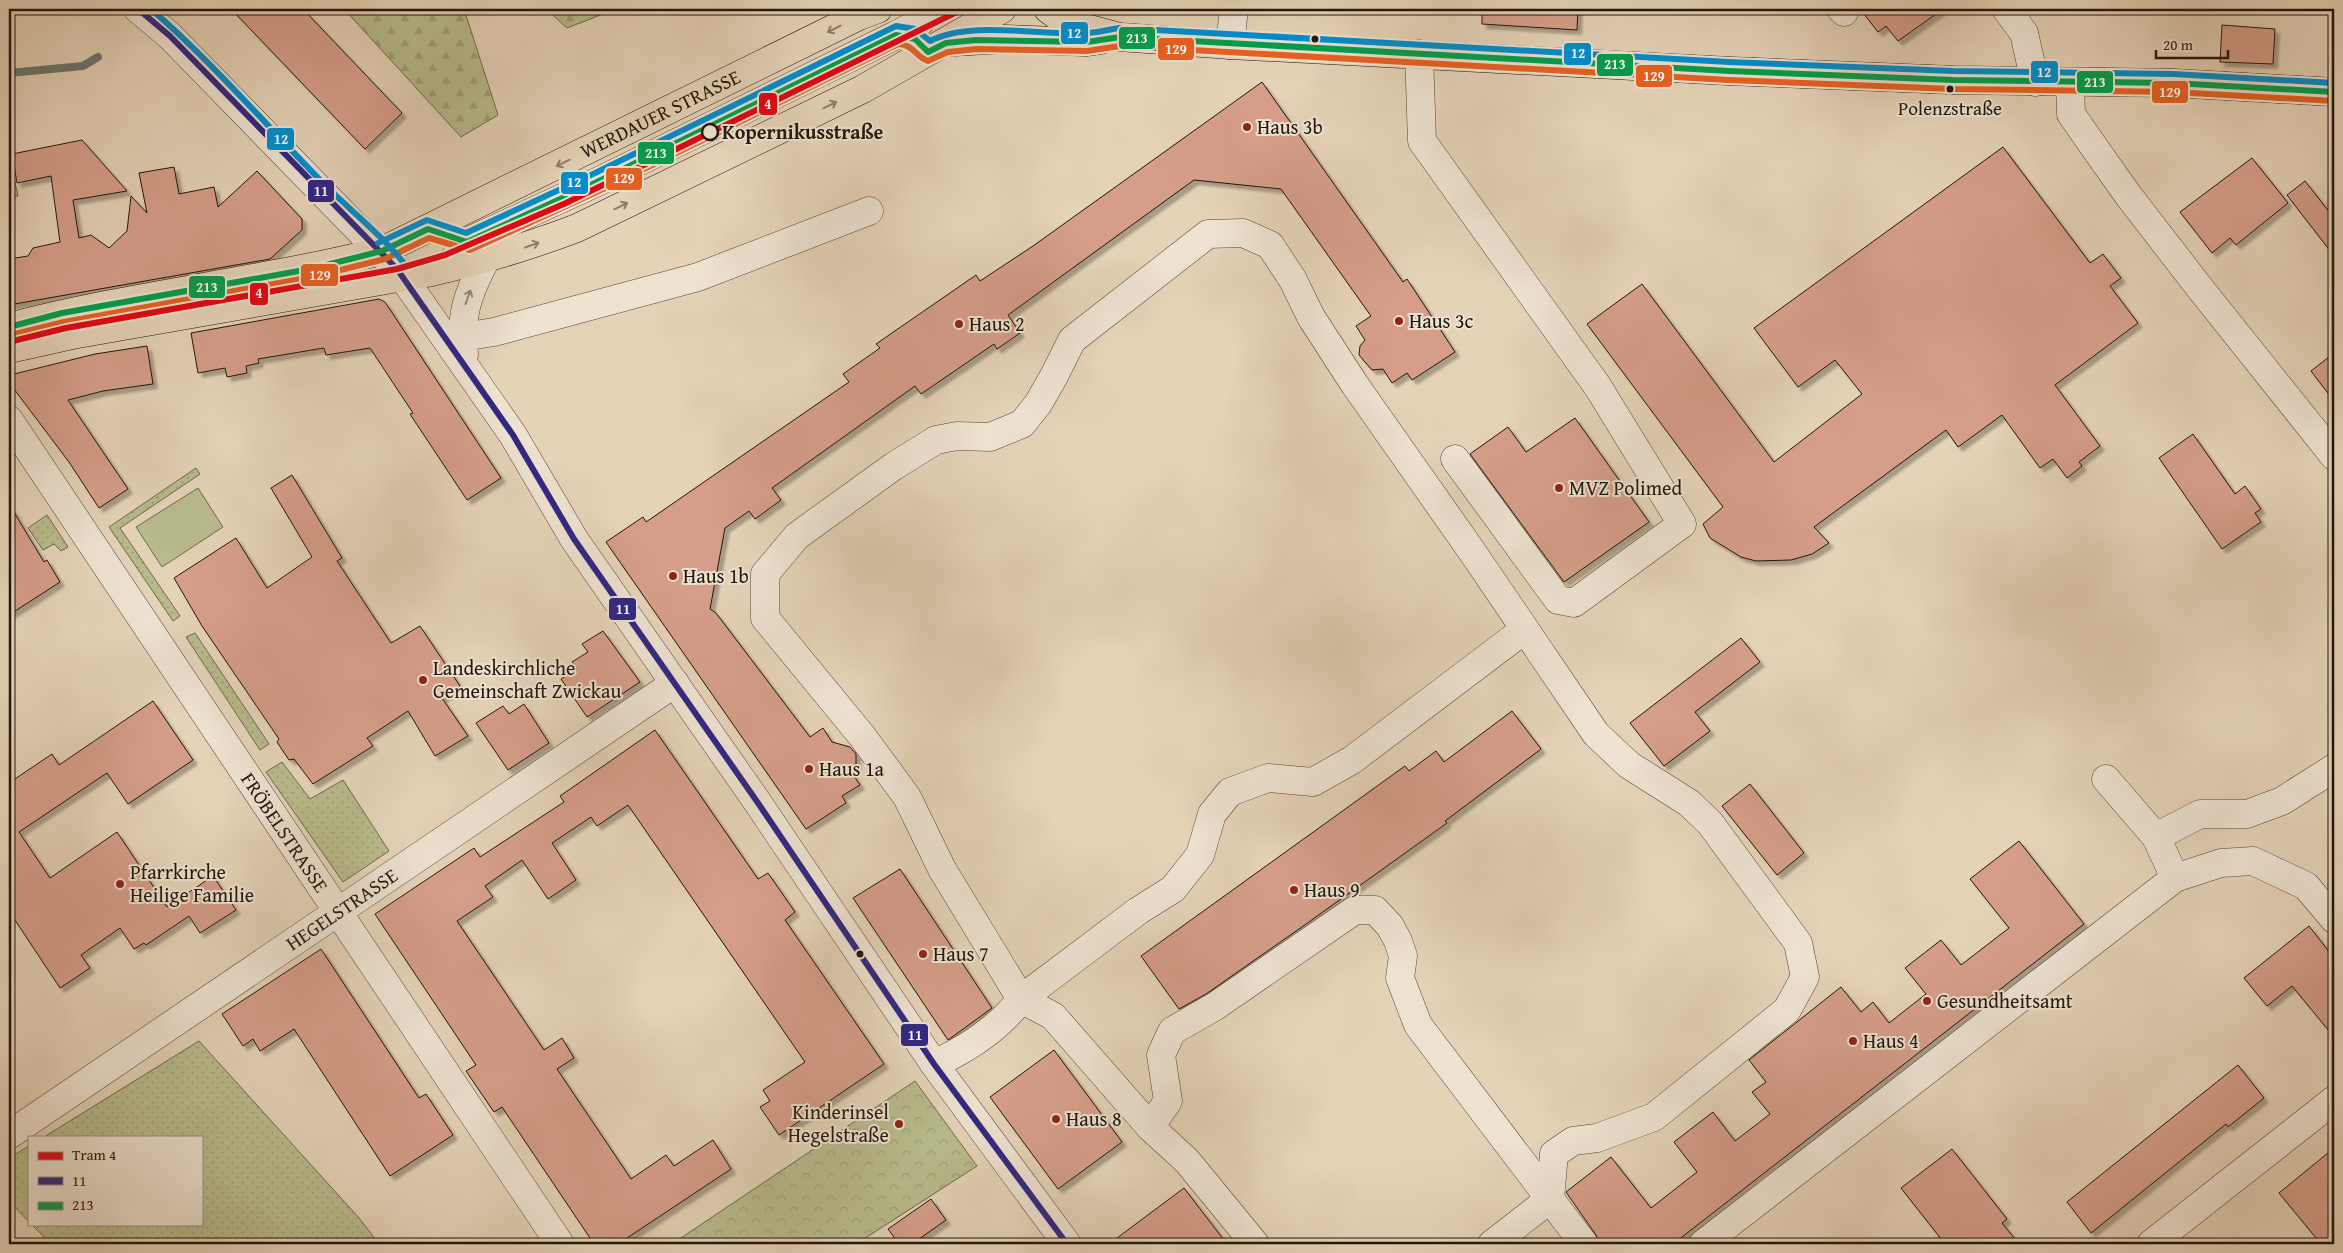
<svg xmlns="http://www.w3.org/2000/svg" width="2343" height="1253" viewBox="0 0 2343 1253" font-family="'Gentium Book Plus',serif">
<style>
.grass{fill:url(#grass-dots);stroke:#6d684b}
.forest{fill:url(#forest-firs);stroke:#6d684b}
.park{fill:url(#park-crowns);stroke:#6d684b}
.pitch{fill:#b8bb8c;stroke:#6d684b}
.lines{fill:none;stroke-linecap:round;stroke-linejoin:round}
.stream{stroke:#6b7574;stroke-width:8}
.building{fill:#d69e89;stroke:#22160a;filter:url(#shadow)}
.minor-casing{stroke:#534536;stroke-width:29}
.major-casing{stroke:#22160a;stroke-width:29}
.minor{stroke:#eee2d1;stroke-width:28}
.major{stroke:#e5d3b8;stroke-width:28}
.bus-1-casing{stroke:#eee2d1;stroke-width:10}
.bus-2-casing{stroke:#eee2d1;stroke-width:10}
.bus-3-casing{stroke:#eee2d1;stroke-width:10}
.bus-4-casing{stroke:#eee2d1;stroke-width:10}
.bus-1{stroke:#312783;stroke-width:6}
.bus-2{stroke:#029f4d;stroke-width:6}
.bus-3{stroke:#e86121;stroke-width:6}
.bus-4{stroke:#008fcf;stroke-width:6}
.tram-1-casing{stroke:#eee2d1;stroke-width:10}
.tram-1{stroke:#e30613;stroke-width:6}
.oneway{stroke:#8d7e6a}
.oneway2{stroke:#928677}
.bus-dot{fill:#22160a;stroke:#eee2d1;stroke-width:2}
.poi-dot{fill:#8f2418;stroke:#eee2d1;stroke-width:2}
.stop-dot{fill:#eee2d1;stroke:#22160a;stroke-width:2.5}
.labels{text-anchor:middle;stroke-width:4;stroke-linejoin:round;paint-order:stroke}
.bus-label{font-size:19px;fill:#22160a;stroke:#eee2d1}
.street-label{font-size:20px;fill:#22160a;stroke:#eee2d1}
.poi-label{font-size:20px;fill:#22160a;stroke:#eee2d1;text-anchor:start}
.stop-label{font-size:20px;font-weight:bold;fill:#22160a;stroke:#eee2d1;text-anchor:start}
.line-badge{stroke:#eee2d1;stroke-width:2}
.badge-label{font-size:14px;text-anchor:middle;font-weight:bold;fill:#fff}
</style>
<defs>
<pattern id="grass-dots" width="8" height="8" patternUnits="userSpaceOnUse" patternTransform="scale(1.25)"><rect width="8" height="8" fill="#b8bb8c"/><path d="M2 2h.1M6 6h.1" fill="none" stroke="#9ea077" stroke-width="1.8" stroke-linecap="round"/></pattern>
<pattern id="forest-firs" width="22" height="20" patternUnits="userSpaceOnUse" patternTransform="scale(1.25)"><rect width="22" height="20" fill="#b8bb8c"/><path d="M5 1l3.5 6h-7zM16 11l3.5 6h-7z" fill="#9ea077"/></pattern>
<pattern id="park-crowns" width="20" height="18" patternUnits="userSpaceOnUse" patternTransform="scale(1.25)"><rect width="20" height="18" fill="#b8bb8c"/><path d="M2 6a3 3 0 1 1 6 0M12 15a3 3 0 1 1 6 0" fill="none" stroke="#9ea077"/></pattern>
<filter id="shadow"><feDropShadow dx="4.5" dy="4.5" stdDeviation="1" flood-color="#0004"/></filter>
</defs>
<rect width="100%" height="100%" fill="#e5d3b8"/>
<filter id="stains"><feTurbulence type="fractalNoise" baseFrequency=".004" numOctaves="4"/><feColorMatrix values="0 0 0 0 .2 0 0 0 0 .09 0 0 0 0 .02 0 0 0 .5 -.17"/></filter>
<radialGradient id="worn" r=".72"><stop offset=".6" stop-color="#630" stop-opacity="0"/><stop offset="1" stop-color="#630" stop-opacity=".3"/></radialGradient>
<g class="grass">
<path d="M196 468 200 474 120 528 180 616 173 621 109 527Z"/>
<path d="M47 515 68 547 61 551 54 544 43 550 28 528Z"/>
<path d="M195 633 269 744 260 750 186 637Z"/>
<path d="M282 762 310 799 343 780 389 851 343 882 266 772Z"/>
<path d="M199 1041 359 1218 379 1244H51L31 1224H201V1137H44Z"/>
<path d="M29 1146V1222L9 1201V1158Z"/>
</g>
<g class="forest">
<path d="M344 9H464L498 115 461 137Z"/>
<path d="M546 9H616L567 28Z"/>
<path d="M9 155 18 196 9 198Z"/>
</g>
<path class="park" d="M915 1081 977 1166 856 1244H672Z"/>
<path class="pitch" d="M198 488 223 527 162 567 136 527Z"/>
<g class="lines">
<path class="stream" d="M9 73 83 66 98 57"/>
</g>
<g class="building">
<path d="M231 9H303L402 113 365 149Z"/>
<path d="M1482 9H1578L1577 30 1482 24Z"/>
<path d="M1860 9H1943L1898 41 1886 26 1878 32Z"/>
<path d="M2222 25 2275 29 2273 64 2220 62Z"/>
<path d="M1262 82 1403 282 1407 279 1455 352 1412 380 1407 373 1392 383 1383 369 1372 370 1359 355 1360 346 1365 340 1356 326 1371 316 1281 189 1194 180 1008 315 1020 333 997 349 994 344 921 394 915 386 772 488 781 500 755 519 749 511 725 528 710 609 716 613 810 737 823 728 832 742 850 747 856 754V766L852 773 860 785 842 796 846 803 806 829 606 542 643 517 646 522 849 382 843 374 880 348 876 344 976 275 980 281 1033 246Z"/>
<path d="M82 140 127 191 73 200 79 238 91 235 109 248 127 231 131 196 147 213 139 173 174 167 179 194 214 187 218 207 257 171 302 219V230L270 259 9 305V259L28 256 33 248 60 242 51 176 17 183 12 154Z"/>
<path d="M2003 147 2090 263 2103 254 2121 278 2110 286 2138 323 2055 385 2100 446 2079 462 2082 466 2067 478 2053 459 2040 468 2002 415 1958 447 1946 430 1814 527 1829 543 1812 554 1791 560 1756 561 1741 557 1710 538 1703 524 1723 507 1587 324 1642 284 1774 462 1862 394 1835 360 1798 387 1754 328Z"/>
<path d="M2252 158 2288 203 2236 245 2230 238 2212 253 2180 212Z"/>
<path d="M2305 181 2334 218V256L2287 195Z"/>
<path d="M379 299 385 302 501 478 467 500 410 414 413 413 370 348 326 355 324 348 258 359 259 363 246 366 247 373 227 377 225 368 198 373 191 333Z"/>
<path d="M147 346 153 384 103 391 68 400 128 489 99 508 69 462 14 389V374L95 354Z"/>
<path d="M2334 353V401L2311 371Z"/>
<path d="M1575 418 1649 522 1564 582 1470 454 1508 427 1526 452Z"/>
<path d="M2193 434 2235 494 2245 486 2261 509 2255 513 2261 522 2222 549 2159 458Z"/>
<path d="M292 475 342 558 337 561 391 643 420 626 460 686 442 698 468 736 435 756 408 711 367 738 373 746 313 784 294 759 289 760 277 742 279 739 202 626 174 578 236 538 267 588 312 557 271 488Z"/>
<path d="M9 504 44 562 47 560 60 582 9 615Z"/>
<path d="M603 631 640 682 587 717 561 679 577 669 572 662 588 652 582 644Z"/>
<path d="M1741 638 1760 662 1695 712 1710 731 1664 766 1630 723Z"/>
<path d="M153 701 193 760 128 804 107 773 19 832 50 878 117 832 167 907 213 876 236 910 200 933 189 916 146 945 144 943 134 949 120 928 81 955 90 968 60 988 9 911V783L52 754 59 765Z"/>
<path d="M524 704 549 743 508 770 476 723 503 706 509 714Z"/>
<path d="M1512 711 1541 749 1445 821 1447 823 1299 929 1206 994 1179 1009 1141 956 1405 766 1409 771 1436 751 1444 762Z"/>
<path d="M655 730 758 879 768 873 795 912 785 920 884 1064 779 1135 760 1107 770 1101 763 1090 805 1062 628 805 597 826 591 817 552 843 576 880 548 899 522 860 485 886 493 897 457 921 544 1050 562 1038 574 1058 557 1069 631 1179 666 1155 674 1166 713 1140 731 1169 618 1244H594L502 1107 494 1112 466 1071 476 1065 375 914 474 848 480 857 564 802 560 796Z"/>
<path d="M1750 784 1804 853 1777 875 1722 806Z"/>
<path d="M2019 841 2084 924 1673 1244H1599L1596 1235 1566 1192 1611 1157 1651 1208 1697 1172 1674 1142 1713 1112 1735 1141 1770 1114 1752 1092 1766 1082 1749 1060 1841 987 1861 1012 1873 1002 1889 1023 1926 994 1905 968 1941 940 1961 965 2009 928 1970 879Z"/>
<path d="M900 869 992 1008 948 1040 853 898Z"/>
<path d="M2309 926 2334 958V1037L2292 986 2267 1006 2244 978Z"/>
<path d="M321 949 419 1098 426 1094 453 1135 390 1176 294 1029 260 1051 253 1039 243 1046 222 1014Z"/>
<path d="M1054 1050 1122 1142 1058 1189 990 1097Z"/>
<path d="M2238 1065 2264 1098 2228 1127 2226 1124 2091 1233 2067 1202Z"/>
<path d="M2334 1148V1244H2321L2279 1193Z"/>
<path d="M1952 1149 2007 1219 2002 1223 2019 1244H1945L1901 1188Z"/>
<path d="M1184 1188 1227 1244H1109Z"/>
<path d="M931 1199 946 1220 912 1244H899L888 1229Z"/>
</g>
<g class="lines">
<defs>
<g id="minor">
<path d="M138 9 170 36 397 269 513 435 574 539 758 803 934 1064 1067 1244"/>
<path d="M1841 9 1844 12"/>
<path d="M2006 9 2024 33 2035 82"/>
<path d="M1230 45 1234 9"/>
<path d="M1419 54 1422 141 1598 387 1682 524 1574 603 1558 600 1455 459"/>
<path d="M2070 82 2071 114 2094 147 2128 195 2199 287 2334 456"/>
<path d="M447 268 467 242 595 183 896 35 919 23 931 9"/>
<path d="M462 337 494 332 698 277 869 211"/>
<path d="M464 355C460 316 467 294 486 259"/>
<path id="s1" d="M9 420 560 1244"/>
<path d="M2106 779 2156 837 2175 878"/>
<path d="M2156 837 2200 814H2247L2282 801 2334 768"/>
<path d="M934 1064C967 1049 999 1028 1021 999L1138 911 1173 889 1200 855 1212 814 1230 792 1268 778 1313 782 1352 760 1524 630"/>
<path d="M1150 1127 1168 1101 1161 1055 1172 1031 1214 1007 1355 910H1375L1390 926 1398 941 1403 956 1400 978 1418 1025 1550 1199 1492 1244"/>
<path id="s2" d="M9 1135 675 683"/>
<path d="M1255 1244 1187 1161 1150 1127 1053 1016 1021 999 942 869 907 797 862 736 765 618V574L797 536 894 466 936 440 957 436 990 437 1022 424 1038 404 1054 376 1072 340 1208 234 1243 233 1270 245 1293 280 1311 317 1355 385 1471 550 1596 734 1629 765 1689 803 1710 823 1798 943 1805 977 1787 1010 1654 1117 1597 1138 1573 1141 1554 1154 1550 1199 1584 1244"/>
<path d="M1703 1244 2175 878 2221 863 2253 861 2306 886 2334 919"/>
<path d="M2151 1244 2334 1100"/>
</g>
<g id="major">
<path d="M1048 9 1067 23 1120 37 1230 45 1729 71 1953 80 2173 83 2334 92"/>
<path d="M952 42 1005 39 1087 42 1101 40"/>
<path id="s3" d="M9 327C131 295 258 282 382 251L859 16 878 9"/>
<path d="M9 349 72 335 432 272C482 260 530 246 577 228L863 89 1002 9"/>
</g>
</defs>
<use href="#minor" class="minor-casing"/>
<use href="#major" class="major-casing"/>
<use href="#minor" class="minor"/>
<use href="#major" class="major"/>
<defs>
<path id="bus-1" d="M138 9 170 36 397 269 513 435 574 539 758 803 934 1064 1067 1244"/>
<path id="bus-2" d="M9 327 62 313 310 269 382 251 428 229 467 242 595 183 896 35 915 39 928 52 946 43 976 40 1087 42 1120 37 1729 71 1953 80 2173 83 2334 92"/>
<path id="bus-3" d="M11 335 64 322 312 277 385 259 429 238 470 250 599 191 898 44C915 45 915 57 928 61L948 52 976 49 1087 51 1120 46 1729 80 1953 89 2173 92 2334 101"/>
<g id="bus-4">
<path d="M151 9C213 63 266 125 324 184 352 212 383 236 407 267L410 266"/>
<path d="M378 243 427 220 466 233 591 175 896 26 915 29 930 41C971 20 1040 36 1086 33 1098 33 1109 29 1120 28L1729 62 1953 71 2173 74 2334 83"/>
</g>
</defs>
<use href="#bus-1" class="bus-1-casing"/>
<use href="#bus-2" class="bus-2-casing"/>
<use href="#bus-3" class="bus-3-casing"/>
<use href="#bus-4" class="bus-4-casing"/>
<use href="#bus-1" class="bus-1"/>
<use href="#bus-2" class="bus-2"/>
<use href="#bus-3" class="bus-3"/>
<use href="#bus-4" class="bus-4"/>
<defs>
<path id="tram-1" d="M9 342 66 328 397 269 445 255 566 203 963 9"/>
</defs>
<use href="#tram-1" class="tram-1-casing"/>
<use href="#tram-1" class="tram-1"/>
</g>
<defs><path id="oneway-shaft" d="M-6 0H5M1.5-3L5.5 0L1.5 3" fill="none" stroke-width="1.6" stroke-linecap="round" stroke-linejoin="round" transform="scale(1.25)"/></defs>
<g class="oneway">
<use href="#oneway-shaft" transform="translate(834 29) rotate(153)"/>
<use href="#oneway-shaft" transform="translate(830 105) rotate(-26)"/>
<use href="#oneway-shaft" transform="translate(563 163) rotate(154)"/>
<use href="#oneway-shaft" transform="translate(621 206) rotate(-26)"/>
<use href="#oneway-shaft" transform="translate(532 245) rotate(-19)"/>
</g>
<use class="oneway2" href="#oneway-shaft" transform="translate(468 297) rotate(-71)"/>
<g class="bus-dot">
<circle cx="1315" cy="39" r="4.5"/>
<circle cx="1950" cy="89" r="4.5"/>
<circle cx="860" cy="954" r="4.5"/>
</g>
<g class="poi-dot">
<circle cx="1247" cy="127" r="5"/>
<circle cx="1399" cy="321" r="5"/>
<circle cx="959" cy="324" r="5"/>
<circle cx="1559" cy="488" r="5"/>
<circle cx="673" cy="576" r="5"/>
<circle cx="423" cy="680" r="5"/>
<circle cx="809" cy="769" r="5"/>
<circle cx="120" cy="884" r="5"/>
<circle cx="1294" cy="890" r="5"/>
<circle cx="923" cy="954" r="5"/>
<circle cx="1927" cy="1001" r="5"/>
<circle cx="1853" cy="1041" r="5"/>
<circle cx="1056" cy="1119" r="5"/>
<circle cx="899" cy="1124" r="5"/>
</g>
<circle class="stop-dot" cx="710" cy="132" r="8"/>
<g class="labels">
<g class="bus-label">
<text x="1950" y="115">Polenzstraße</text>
</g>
<g class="street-label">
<text dy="7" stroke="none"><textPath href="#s3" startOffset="691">WERDAUER STRASSE</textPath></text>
<text dy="7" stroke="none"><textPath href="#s1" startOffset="496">FRÖBELSTRASSE</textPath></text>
<text dy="7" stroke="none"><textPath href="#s2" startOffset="402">HEGELSTRASSE</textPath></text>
</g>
<g class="poi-label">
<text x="1257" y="134">Haus 3b</text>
<text x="1409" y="328">Haus 3c</text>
<text x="969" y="331">Haus 2</text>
<text x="1569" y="495">MVZ Polimed</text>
<text x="683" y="583">Haus 1b</text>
<text x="433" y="675">Landeskirchliche<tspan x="433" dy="23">Gemeinschaft Zwickau</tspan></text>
<text x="819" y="776">Haus 1a</text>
<text x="130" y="879">Pfarrkirche<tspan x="130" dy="23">Heilige Familie</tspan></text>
<text x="1304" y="897">Haus 9</text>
<text x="933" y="961">Haus 7</text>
<text x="1937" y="1008">Gesundheitsamt</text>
<text x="1863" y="1048">Haus 4</text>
<text x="889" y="1119" text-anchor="end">Kinderinsel<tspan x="889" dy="23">Hegelstraße</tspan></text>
<text x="1066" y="1126">Haus 8</text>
</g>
<g class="stop-label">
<text x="722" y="139">Kopernikusstraße</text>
</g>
</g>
<g class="line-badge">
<rect x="1060" y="21" width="29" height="24" rx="5" fill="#008fcf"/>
<rect x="1118" y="26" width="38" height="24" rx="5" fill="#029f4d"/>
<rect x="1157" y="37" width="38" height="24" rx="5" fill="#e86121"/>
<rect x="1563" y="42" width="29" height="24" rx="5" fill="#008fcf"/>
<rect x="1596" y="53" width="38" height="24" rx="5" fill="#029f4d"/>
<rect x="2030" y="60" width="29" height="24" rx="5" fill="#008fcf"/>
<rect x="1635" y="64" width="38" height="24" rx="5" fill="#e86121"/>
<rect x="2076" y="70" width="38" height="24" rx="5" fill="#029f4d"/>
<rect x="2151" y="80" width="38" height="24" rx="5" fill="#e86121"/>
<rect x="758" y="92" width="20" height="24" rx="5" fill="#e30613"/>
<rect x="266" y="127" width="29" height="24" rx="5" fill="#008fcf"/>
<rect x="637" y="141" width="38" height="24" rx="5" fill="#029f4d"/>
<rect x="605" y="167" width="38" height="24" rx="5" fill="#e86121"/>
<rect x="560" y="171" width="29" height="24" rx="5" fill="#008fcf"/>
<rect x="307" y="179" width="28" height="24" rx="5" fill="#312783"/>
<rect x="300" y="263" width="39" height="24" rx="5" fill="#e86121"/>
<rect x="188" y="275" width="38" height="24" rx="5" fill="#029f4d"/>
<rect x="249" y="282" width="20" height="24" rx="5" fill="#e30613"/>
<rect x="608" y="597" width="29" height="24" rx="5" fill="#312783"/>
<rect x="900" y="1023" width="29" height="24" rx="5" fill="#312783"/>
</g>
<g class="badge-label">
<text x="1074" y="38">12</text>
<text x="1137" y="43">213</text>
<text x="1176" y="54">129</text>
<text x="1578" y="58">12</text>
<text x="1615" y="69">213</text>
<text x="2044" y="77">12</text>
<text x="1654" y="81">129</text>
<text x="2095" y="87">213</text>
<text x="2170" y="97">129</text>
<text x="768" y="109">4</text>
<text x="281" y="144">12</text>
<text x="656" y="158">213</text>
<text x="624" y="183">129</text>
<text x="574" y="187">12</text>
<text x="321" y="196">11</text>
<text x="320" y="280">129</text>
<text x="207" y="292">213</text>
<text x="259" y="298">4</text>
<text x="623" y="614">11</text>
<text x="915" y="1040">11</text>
</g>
<rect width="2343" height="1253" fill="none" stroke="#e5d3b8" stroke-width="30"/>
<rect x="10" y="10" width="2323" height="1233" fill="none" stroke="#22160a" stroke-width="2.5"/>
<rect x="15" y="15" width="2313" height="1223" fill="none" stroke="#22160a"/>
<rect x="28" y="1136" width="175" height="90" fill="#eee2d1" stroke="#9c9081"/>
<rect x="38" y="1152" width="25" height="8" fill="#e30613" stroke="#9c9081"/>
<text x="72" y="1160" font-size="15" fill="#22160a">Tram 4</text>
<rect x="38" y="1177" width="25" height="8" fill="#312783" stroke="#9c9081"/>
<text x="72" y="1186" font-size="15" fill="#22160a">11</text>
<rect x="38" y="1202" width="25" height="8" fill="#029f4d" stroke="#9c9081"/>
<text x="72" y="1210" font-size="15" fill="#22160a">213</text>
<path d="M2156 50v8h72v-8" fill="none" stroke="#22160a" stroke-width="2.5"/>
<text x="2163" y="50" font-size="15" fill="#22160a" stroke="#eee2d1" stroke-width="4" paint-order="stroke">20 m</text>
<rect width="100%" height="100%" filter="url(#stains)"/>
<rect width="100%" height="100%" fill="url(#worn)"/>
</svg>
